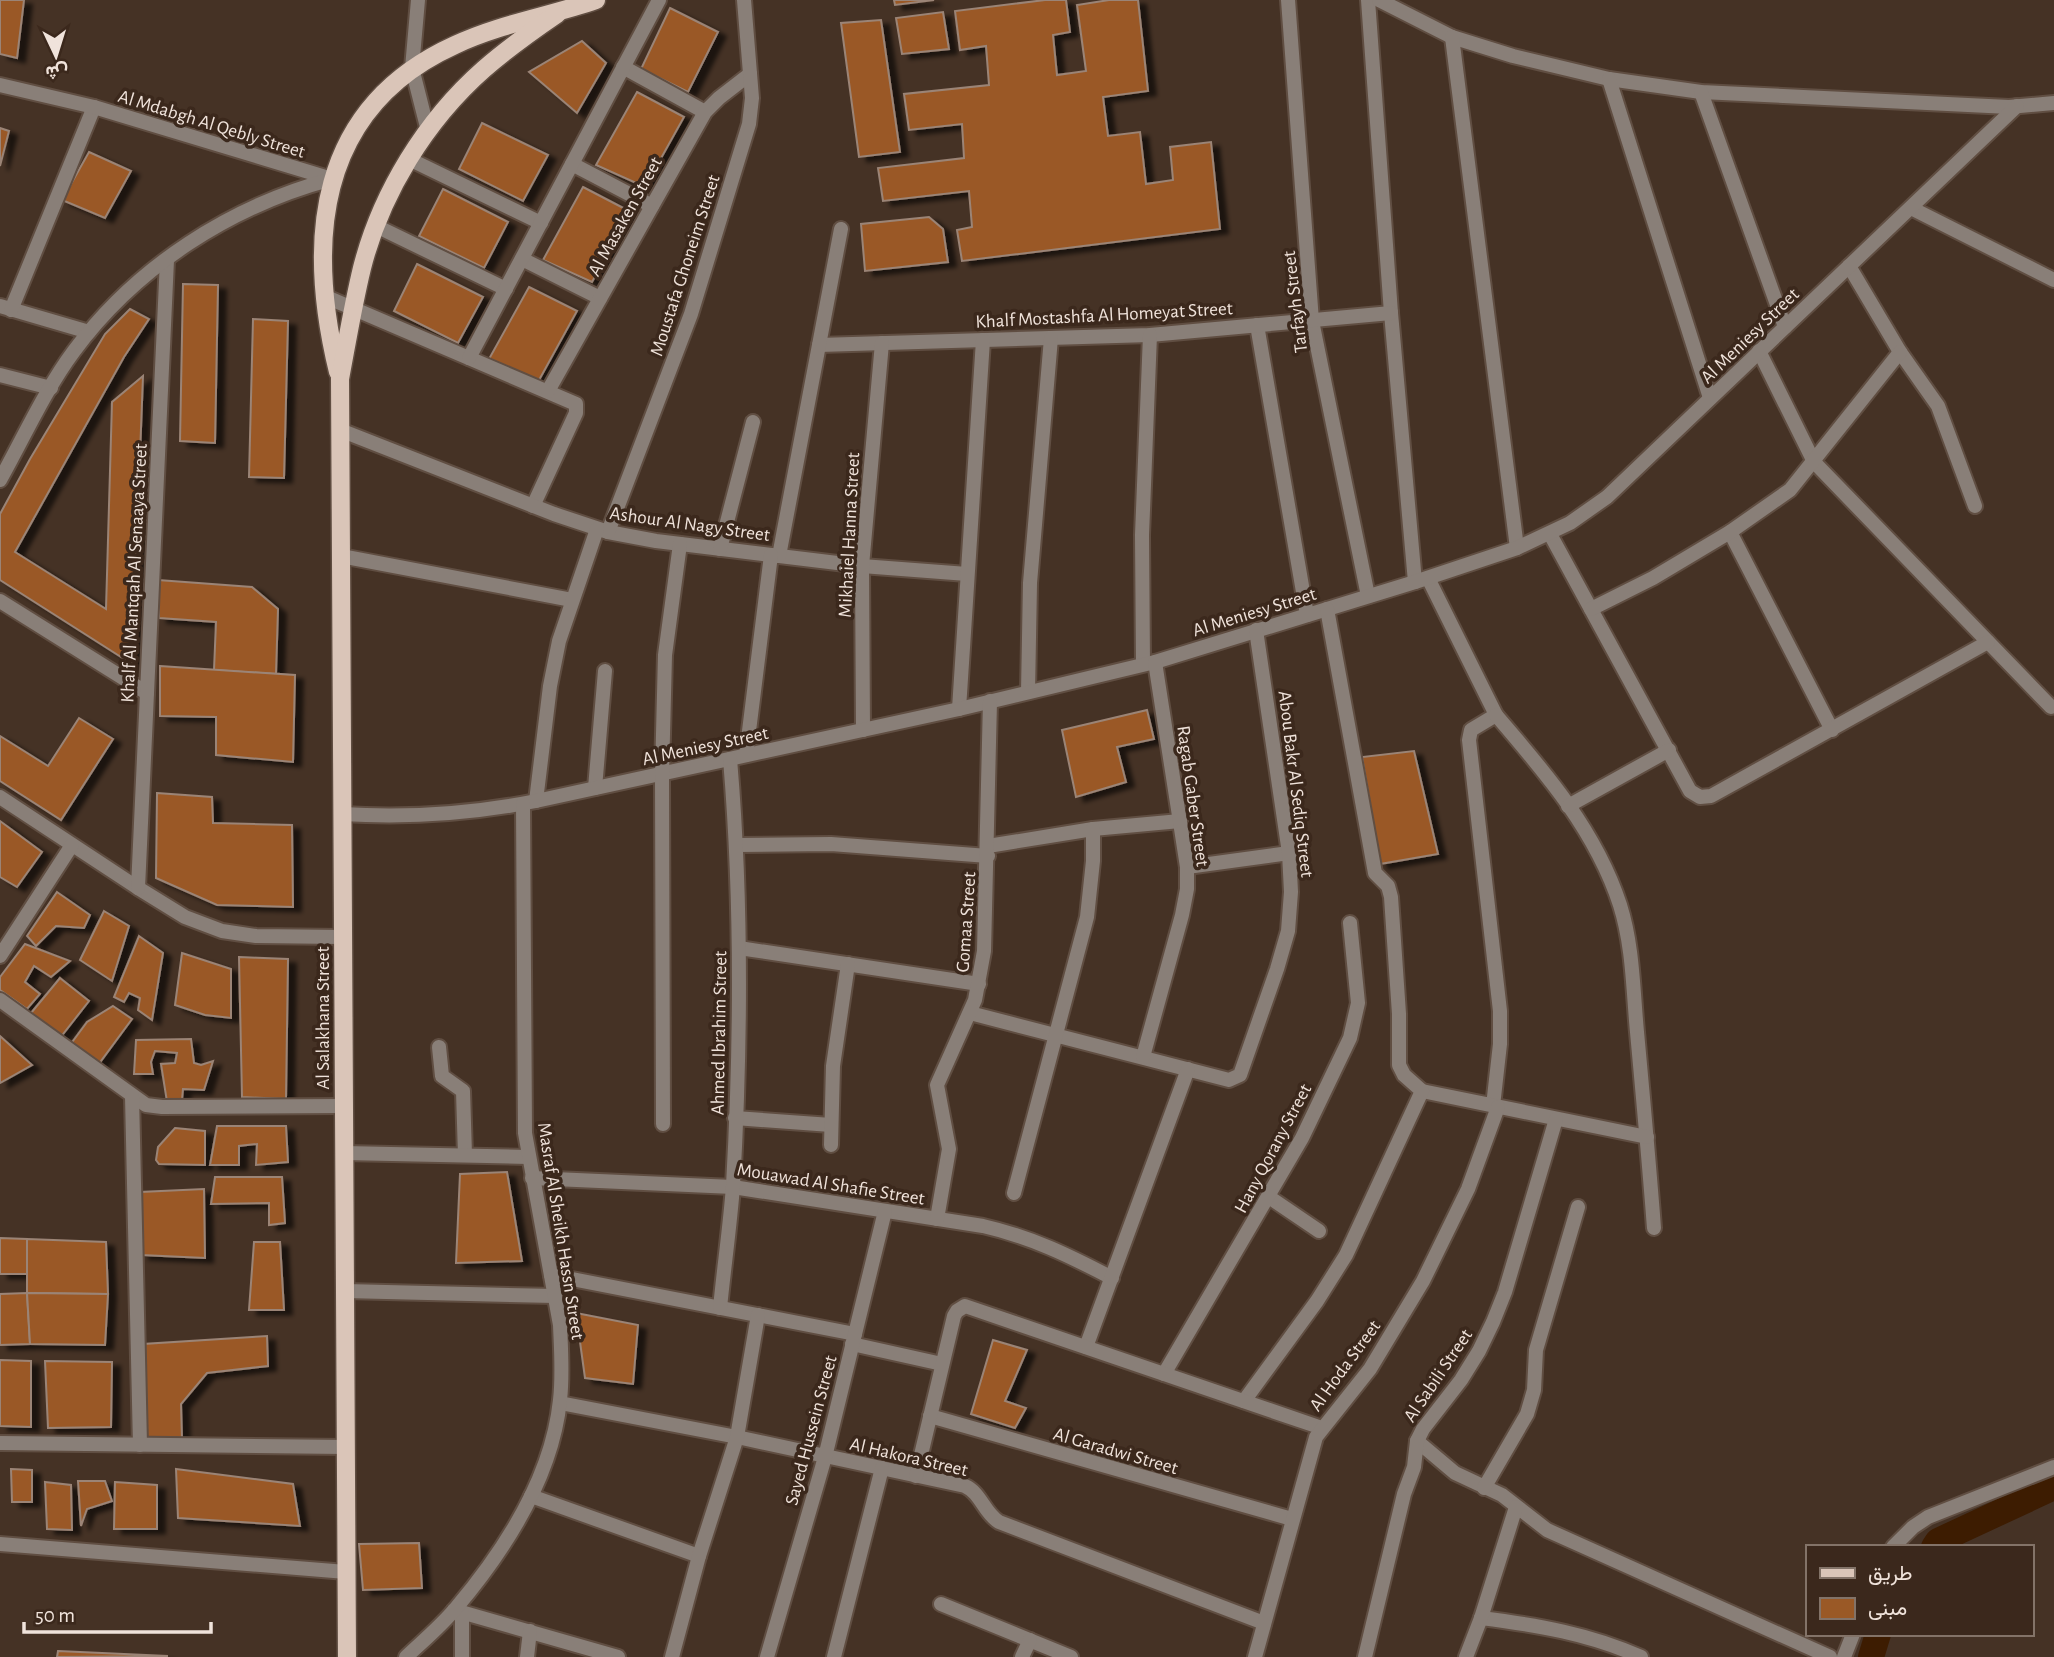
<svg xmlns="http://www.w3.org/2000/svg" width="2054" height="1657" viewBox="0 0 2054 1657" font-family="'Alegreya Sans',Vazirmatn,sans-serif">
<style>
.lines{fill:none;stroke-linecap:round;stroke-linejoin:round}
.canal{stroke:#3d1c01;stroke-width:26}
.building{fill:#9a5926;stroke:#9b8476;stroke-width:2;filter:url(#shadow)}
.minor-casing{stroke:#604e42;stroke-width:18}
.tertiary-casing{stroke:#604e42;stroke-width:18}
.primary-casing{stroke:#604e42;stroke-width:21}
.minor{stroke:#897f78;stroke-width:14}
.tertiary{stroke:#897f78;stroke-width:14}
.primary{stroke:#dac5b8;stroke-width:18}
.labels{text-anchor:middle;stroke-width:7;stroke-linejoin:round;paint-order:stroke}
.street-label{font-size:19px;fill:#f0e3db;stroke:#3b281c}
</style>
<defs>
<filter id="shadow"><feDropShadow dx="8" dy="4.5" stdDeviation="2" flood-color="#0009"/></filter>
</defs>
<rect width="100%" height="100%" fill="#453225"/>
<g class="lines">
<g class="canal">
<path d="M1934 1547 1938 1541 2054 1487"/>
<path d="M1871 1657 1878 1634"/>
</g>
</g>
<g class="building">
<path d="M0 0H24L17 58 0 54Z"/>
<path d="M894 0H934L895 5Z"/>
<path d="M1045 0H1066L1070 32 1053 35 1057 75 1086 71 1077 5 1109 0H1138L1148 91 1103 97 1108 136 1140 132 1146 184 1173 180 1170 147 1211 142 1220 229 962 261 957 230 972 227 969 191 883 201 878 168 964 158 962 124 909 130 904 94 989 85 986 46 960 50 955 11Z"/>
<path d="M670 8 718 32 688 92 641 69Z"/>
<path d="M943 12 949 49 902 54 896 18Z"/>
<path d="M881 20 900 152 859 157 841 23Z"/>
<path d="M582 41 606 63 577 113 529 72Z"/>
<path d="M637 92 684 117 645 187 596 165Z"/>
<path d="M482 123 548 155 523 201 459 169Z"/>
<path d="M0 128 9 131 0 166Z"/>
<path d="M89 152 131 171 105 218 62 200Z"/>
<path d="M583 187 631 212 592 282 543 260Z"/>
<path d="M443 189 508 222 484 268 419 236Z"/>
<path d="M929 217 943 229 948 262 865 271 861 224Z"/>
<path d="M417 264 483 297 458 343 394 311Z"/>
<path d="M183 284 218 285 215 443 180 441Z"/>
<path d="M529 287 577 311 538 382 489 359Z"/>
<path d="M130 309 149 319 124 357 15 552 106 609 112 402 143 376 132 664 0 580V514L30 459 105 334Z"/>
<path d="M253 319 288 321 284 478 249 477Z"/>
<path d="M158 580 252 587 278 609 276 674 214 670 216 622 159 618Z"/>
<path d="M160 666 295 675 293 762 216 755V717L160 716Z"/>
<path d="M1147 710 1154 739 1117 747 1126 782 1076 797 1062 730Z"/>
<path d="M79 718 113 739 61 820 0 781V736L48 766Z"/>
<path d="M1414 751 1438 854 1380 864 1362 757Z"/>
<path d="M157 793 212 797 213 823 292 825 293 907 217 905 156 878Z"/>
<path d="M0 821 42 852 17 887 0 877Z"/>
<path d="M57 892 90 915 84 928 56 926 36 946 27 936Z"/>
<path d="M104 911 129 926 112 981 80 960Z"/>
<path d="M139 936 163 953 152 1020 138 1010 140 998 129 993 124 1002 114 997Z"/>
<path d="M25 944 70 961 51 977 34 966 25 982 40 994 27 1009 0 990V977Z"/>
<path d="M182 953 231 969V1018L205 1015 175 1005Z"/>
<path d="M239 957 288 959 286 1099 242 1097Z"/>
<path d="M60 978 89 1001 60 1038 26 1019Z"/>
<path d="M113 1006 132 1019 98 1065 70 1045 87 1022Z"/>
<path d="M0 1036 32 1065 0 1083Z"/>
<path d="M191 1039 194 1063 201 1065 213 1061 204 1090 183 1089 182 1100 167 1102 161 1064 175 1063 177 1053 155 1051 151 1062 153 1074H134L136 1040Z"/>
<path d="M217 1126H286L288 1162 256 1165 257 1144 239 1146V1165H210Z"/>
<path d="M175 1128 205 1131V1165L159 1164 156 1160 158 1147Z"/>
<path d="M507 1172 522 1261 456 1263 460 1174Z"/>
<path d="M215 1177H282L285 1223 269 1225V1203L211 1204Z"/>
<path d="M204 1189 205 1258 141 1255 140 1192Z"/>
<path d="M0 1238 27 1239V1274H0Z"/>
<path d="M27 1239 106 1242 108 1294 27 1293Z"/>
<path d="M254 1242H280L284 1310H249Z"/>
<path d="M27 1293 30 1344 0 1345V1294Z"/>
<path d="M27 1293 108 1294 105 1345 30 1344Z"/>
<path d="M576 1313 638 1325 633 1384 585 1378Z"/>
<path d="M267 1336 268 1366 207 1373 181 1404 182 1439H146L143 1344Z"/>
<path d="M993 1340 1027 1350 1005 1401 1026 1408 1015 1428 971 1414Z"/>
<path d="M0 1360 31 1361V1427L0 1426Z"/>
<path d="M45 1361 112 1362 111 1427 48 1428Z"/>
<path d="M11 1469 32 1470V1502H12Z"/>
<path d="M176 1469 293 1484 300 1526 178 1518Z"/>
<path d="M78 1481H105L112 1501 87 1509 81 1526Z"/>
<path d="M45 1482 71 1485 72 1530 47 1529Z"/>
<path d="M115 1482 157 1485V1529H114Z"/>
<path d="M419 1543 422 1588 363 1590 359 1544Z"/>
<path d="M58 1651 168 1656 57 1657Z"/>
</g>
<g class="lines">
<defs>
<g id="minor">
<path d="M418 0 412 68 428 131"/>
<path d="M1288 0 1312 321 1368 596"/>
<path d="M1368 0 1391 313 1415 582"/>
<path d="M1379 0 1452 37 1513 56 1609 79 1701 92 2009 107 2054 103"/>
<path d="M1452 37 1517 548"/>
<path d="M623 67 705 112"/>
<path d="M1609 79 1710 398"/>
<path d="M1701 92 1785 327"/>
<path d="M409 159 541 223"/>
<path d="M572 164 652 206"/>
<path d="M1911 208 2054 280"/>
<path d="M376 226 506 289"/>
<path d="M522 259 600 298"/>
<path d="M1849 266 1900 352 1938 406 1975 506"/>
<path d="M324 296 576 404V413L533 506"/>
<path d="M0 306 89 332"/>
<path d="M11 310 94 107"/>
<path d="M1257 325 1307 615"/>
<path d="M819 345 1150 335 1391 313"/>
<path d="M1759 351 1814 462 2051 707"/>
<path d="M469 358 659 0"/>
<path d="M0 375 51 388"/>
<path d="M548 391 705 112 719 98 750 74"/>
<path d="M340 430 554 514 608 532 656 541 862 566 967 574"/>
<path d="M608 532 691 314 749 124 752 98 744 0"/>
<path d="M1730 532 1832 730"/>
<path d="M1550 534 1690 791 1700 797 1711 796 1988 642"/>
<path d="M720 549 753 422"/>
<path d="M341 556 572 600"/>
<path d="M779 556 841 229"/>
<path d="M1428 578 1496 715 1471 730 1469 740 1500 1011V1044L1493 1106"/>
<path d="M0 601 147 693"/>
<path d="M1591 609 1653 578 1730 532 1790 490 1900 352"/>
<path d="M1143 664 1142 535 1150 335"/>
<path d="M1028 692 1030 583 1051 338"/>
<path d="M959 709 983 340"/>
<path d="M1496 715C1545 772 1596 831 1620 905 1633 946 1633 990 1637 1032 1643 1097 1649 1162 1654 1228"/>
<path d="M863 730 862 566 882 343"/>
<path d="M746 755 771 555"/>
<path d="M595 788 605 671"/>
<path d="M0 797 138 888 185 917 222 931 256 936 342 937"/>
<path d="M536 801 550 686 559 641 597 529"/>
<path d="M1568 806 1669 750"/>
<path d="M342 814C408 818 471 814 536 801L959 709 1155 662 1415 582 1517 548 1570 523 1607 497 2017 106"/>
<path d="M738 845 831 844 988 856"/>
<path d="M988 846 1093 829 1180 821"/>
<path d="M1187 867 1289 853"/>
<path d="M138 888 167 260"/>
<path d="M739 948 979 984"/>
<path d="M0 956 72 845"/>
<path d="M0 1000 146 1105 162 1107 344 1106"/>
<path d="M970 1013 1229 1080 1240 1075 1277 969 1288 931 1291 892 1289 853 1256 630"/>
<path d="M439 1047 442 1076 463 1091 465 1155"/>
<path d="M1143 1057 1182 915 1187 889V867L1155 662"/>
<path d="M1422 1091 1647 1137"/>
<path d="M132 1096 140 1445"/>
<path d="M735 1118 831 1125"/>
<path d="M663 1124 662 774 665 655 680 544"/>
<path d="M831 1145 833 1066 848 964"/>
<path d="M344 1153 528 1157"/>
<path d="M532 1178 733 1187 983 1226C1031 1237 1068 1255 1112 1278"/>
<path d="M1014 1193 1087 917 1093 861V829"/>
<path d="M1269 1197 1319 1231"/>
<path d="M937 1219 949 1149 937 1085 975 1000 984 951 990 701"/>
<path d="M551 1275 855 1334"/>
<path d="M345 1291 555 1296"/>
<path d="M720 1308C724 1267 730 1226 733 1186 741 1044 742 900 730 759"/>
<path d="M852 1344 942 1364"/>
<path d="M1086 1347 1188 1069"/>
<path d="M1164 1374 1302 1138 1350 1038 1358 1003 1350 923"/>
<path d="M1244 1401 1317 1301 1346 1255 1422 1091 1404 1075 1399 1065V1014L1391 897 1388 886 1375 873 1327 609"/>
<path d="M560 1403 737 1437 965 1486C981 1493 984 1513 999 1522L1264 1623"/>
<path d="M930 1416 1292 1519"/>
<path d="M1417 1441 1455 1473 1502 1495 1547 1530 1830 1657"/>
<path d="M0 1443 346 1447"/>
<path d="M916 1476 954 1316 957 1311 965 1306 1322 1428"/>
<path d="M1484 1488 1527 1414 1534 1390 1536 1350 1578 1207"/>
<path d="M531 1496 699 1556"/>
<path d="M0 1544 346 1572"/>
<path d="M1893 1547 1913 1527 1928 1517 2054 1467"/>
<path d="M941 1604 1071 1657"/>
<path d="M454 1610 618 1657"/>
<path d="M462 1612V1657"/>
<path d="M1481 1618C1537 1625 1590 1634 1641 1657"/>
<path d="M406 1657C423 1641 441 1626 456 1608 505 1550 552 1478 560 1400 563 1375 561 1350 560 1325L525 1133 523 804"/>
<path d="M527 1657 530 1631"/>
<path d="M672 1657 699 1556 737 1437 758 1315"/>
<path d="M767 1657 825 1457 885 1211"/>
<path d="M834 1657 882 1468"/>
<path d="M1022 1657 1030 1640"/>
<path d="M1255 1657 1316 1437 1370 1369 1423 1281 1468 1189 1498 1107"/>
<path d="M1365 1657 1404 1494 1414 1467 1417 1441 1423 1429 1461 1380 1479 1351 1493 1322 1505 1292 1556 1119"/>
<path d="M1466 1657 1481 1618 1516 1507"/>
<path d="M1844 1657 1853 1634"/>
</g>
<g id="tertiary">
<path d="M0 85 94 107 332 179"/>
<path d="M0 480C24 437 45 390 74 351 137 266 231 206 332 179"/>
</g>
<g id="primary">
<path d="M338 372C306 240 316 108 455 45 499 24 550 16 596 0"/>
<path d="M347 1657 340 379C347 342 353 305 362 268 381 193 426 120 484 69 507 49 532 31 557 14"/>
</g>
</defs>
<use href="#minor" class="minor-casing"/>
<use href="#tertiary" class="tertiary-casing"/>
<use href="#primary" class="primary-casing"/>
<use href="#minor" class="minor"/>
<use href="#tertiary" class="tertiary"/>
<use href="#primary" class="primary"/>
</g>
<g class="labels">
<g class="street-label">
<text transform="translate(212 123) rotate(17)" y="7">Al Mdabgh Al Qebly Street</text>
<text transform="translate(624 216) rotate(-61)" y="7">Al Masaken Street</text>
<text transform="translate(684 265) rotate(-72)" y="7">Moustafa Ghoneim Street</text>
<text transform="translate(1294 302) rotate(-97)" y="7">Tarfayh Street</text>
<text transform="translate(1104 314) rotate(-3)" y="7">Khalf Mostashfa Al Homeyat Street</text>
<text transform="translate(1749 335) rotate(-44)" y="7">Al Meniesy Street</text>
<text transform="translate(690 523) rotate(8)" y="7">Ashour Al Nagy Street</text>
<text transform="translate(848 535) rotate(-87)" y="7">Mikhaiel Hanna Street</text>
<text transform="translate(133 573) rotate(-87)" y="7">Khalf Al Mantqah Al Senaaya Street</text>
<text transform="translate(1254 611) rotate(-17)" y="7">Al Meniesy Street</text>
<text transform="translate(705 745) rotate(-12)" y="7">Al Meniesy Street</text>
<text transform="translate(1297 784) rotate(83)" y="7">Abou Bakr Al Sediq Street</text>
<text transform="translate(1194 796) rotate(82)" y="7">Ragab Gaber Street</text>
<text transform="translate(965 922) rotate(-86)" y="7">Gomaa Street</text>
<text transform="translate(322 1018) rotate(-90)" y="7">Al Salakhana Street</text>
<text transform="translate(718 1033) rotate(-89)" y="7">Ahmed Ibrahim Street</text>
<text transform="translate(1272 1148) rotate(-62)" y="7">Hany Qorany Street</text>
<text transform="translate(831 1183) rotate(9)" y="7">Mouawad Al Shafie Street</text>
<text transform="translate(562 1231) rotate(81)" y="7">Masraf Al Sheikh Hassn Street</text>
<text transform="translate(1344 1365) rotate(-54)" y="7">Al Hoda Street</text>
<text transform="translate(1437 1375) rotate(-56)" y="7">Al Sabili Street</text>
<text transform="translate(810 1430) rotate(-75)" y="7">Sayed Hussein Street</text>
<text transform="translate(1116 1450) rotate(16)" y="7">Al Garadwi Street</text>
<text transform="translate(909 1456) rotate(13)" y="7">Al Hakora Street</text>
</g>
</g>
<rect x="1806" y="1545" width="228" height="91" fill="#3b281c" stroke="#837368" stroke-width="2"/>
<rect x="1820" y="1568" width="35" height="10" fill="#dac5b8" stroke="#837368" stroke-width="2"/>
<text x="1868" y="1580" font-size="21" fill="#f0e3db">طريق</text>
<rect x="1820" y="1598" width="35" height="21" fill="#9a5926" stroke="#837368" stroke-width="2"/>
<text x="1868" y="1615" font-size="21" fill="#f0e3db">مبنى</text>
<g transform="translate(56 56) rotate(176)" stroke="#3b281c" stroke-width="5" paint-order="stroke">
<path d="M0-5L12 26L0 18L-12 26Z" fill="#f0e3db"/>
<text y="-10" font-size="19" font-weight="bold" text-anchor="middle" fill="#f0e3db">ش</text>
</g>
<path d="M24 1622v10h187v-10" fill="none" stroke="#f0e3db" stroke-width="3.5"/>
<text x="35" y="1622" font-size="21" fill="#f0e3db" stroke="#3b281c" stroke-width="5" paint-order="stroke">50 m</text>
</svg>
